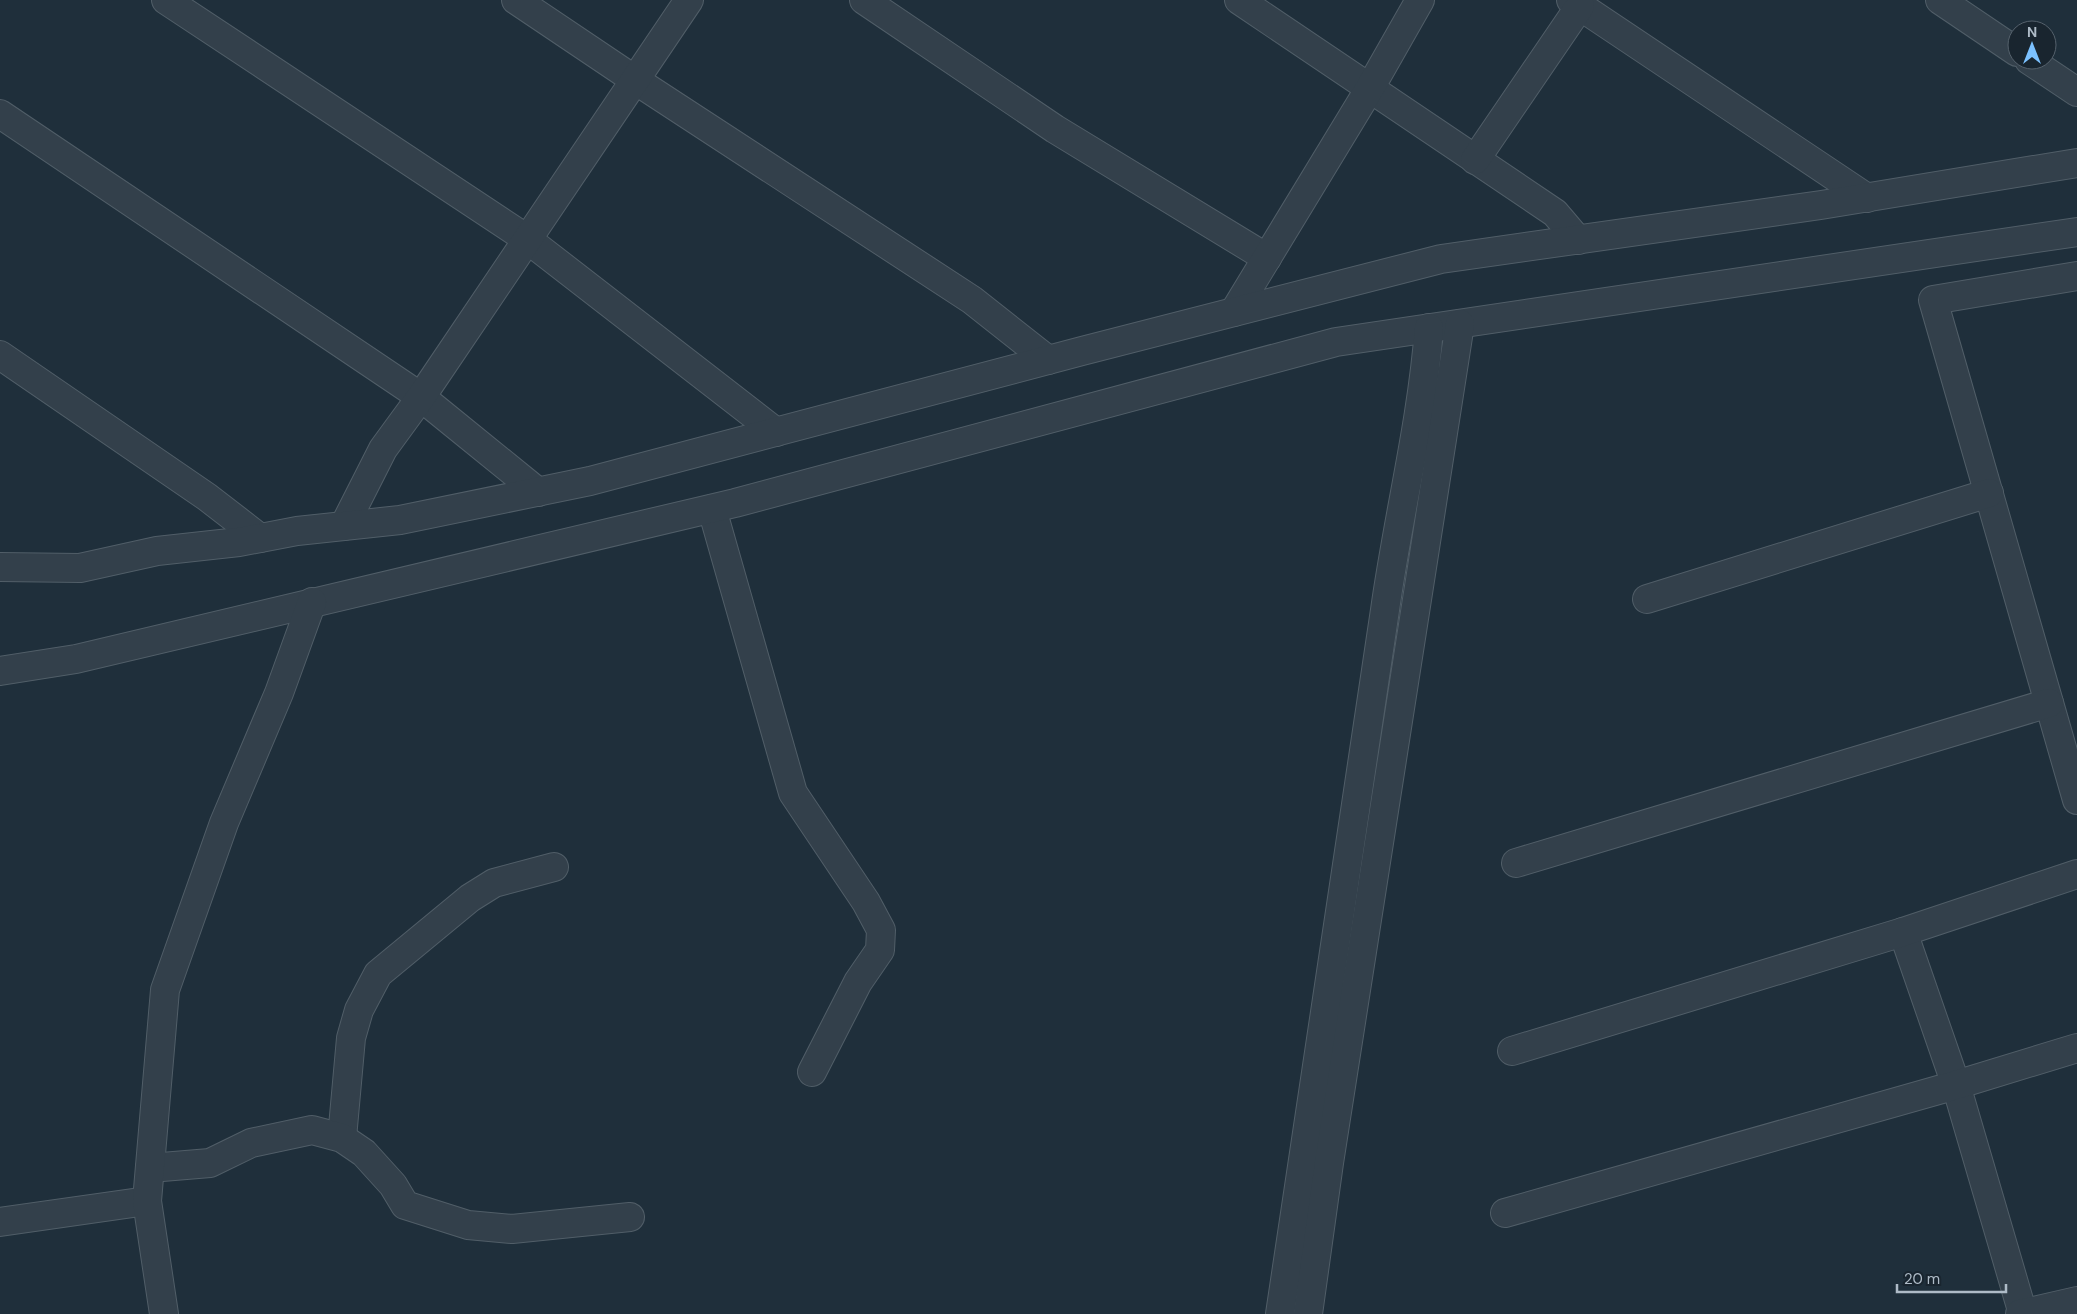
<svg xmlns="http://www.w3.org/2000/svg" width="2077" height="1314" viewBox="0 0 2077 1314" font-family="'DM Sans',sans-serif">
<style>
.lines{fill:none;stroke-linecap:round;stroke-linejoin:round}
.minor-casing{stroke:#515e68;stroke-width:30}
.minor{stroke:#33404b;stroke-width:28}
</style>
<rect width="100%" height="100%" fill="#1f2f3b"/>
<g class="lines">
<defs>
<g id="minor">
<path d="M166 0 527 239 776 432"/>
<path d="M516 0 635 80 972 300 1048 360"/>
<path d="M864 0 1055 129 1267 258"/>
<path d="M1239 0 1555 213 1578 240"/>
<path d="M1571 0 1867 198"/>
<path d="M1940 0 2017 52"/>
<path d="M2029 60 2077 92"/>
<path d="M0 114 421 397 538 492"/>
<path d="M1475 160 1580 6"/>
<path d="M2077 276 1933 300 2077 800"/>
<path d="M1234 312 1370 88 1420 0"/>
<path d="M0 355 207 497 260 538"/>
<path d="M712 509 793 793 866 902 881 930 880 950 858 982 812 1072"/>
<path d="M344 526 383 449 421 397 689 0"/>
<path d="M0 567 80 568 157 551 239 542 297 531 400 520 590 481 1082 351 1441 259 1821 205 2077 163"/>
<path d="M1647 599 1989 493"/>
<path d="M0 671 76 659 735 503 1336 342 2077 232"/>
<path d="M1516 863 2049 703"/>
<path d="M1903 932 1956 1085 2023 1314"/>
<path d="M1512 1051 1903 932 2077 874"/>
<path d="M342 1138 351 1038 359 1010 378 974 470 898 494 883 554 867"/>
<path d="M150 1168 210 1163 251 1143 312 1130 342 1138 364 1153 393 1185 405 1205 468 1225 512 1229 630 1217"/>
<path d="M1505 1213 1956 1085 2077 1048"/>
<path d="M0 1222 147 1201"/>
<path d="M164 1314 147 1201 165 990 224 823 279 693 312 602"/>
<path d="M1280 1314C1317 1080 1351 845 1385 610 1398 516 1422 423 1429 328"/>
<path d="M1308 1314 1329 1163 1460 324"/>
<path d="M2020 1314 2077 1301"/>
</g>
</defs>
<use href="#minor" class="minor-casing"/>
<use href="#minor" class="minor"/>
</g>
<g transform="translate(2032 45)"><circle r="24" fill="#19252f" stroke="#55616c"/>
<path d="M0-4L9 19L0 12L-9 19Z" fill="#7bc1ff"/>
<text y="-8" font-size="14" font-weight="bold" text-anchor="middle" fill="#aebbc7">N</text>
</g>
<path d="M1897 1284v8h109v-8" fill="none" stroke="#aebbc7" stroke-width="2.5"/>
<text x="1904" y="1284" font-size="15" fill="#aebbc7" stroke="#19252f" stroke-width="4" paint-order="stroke">20 m</text>
</svg>
